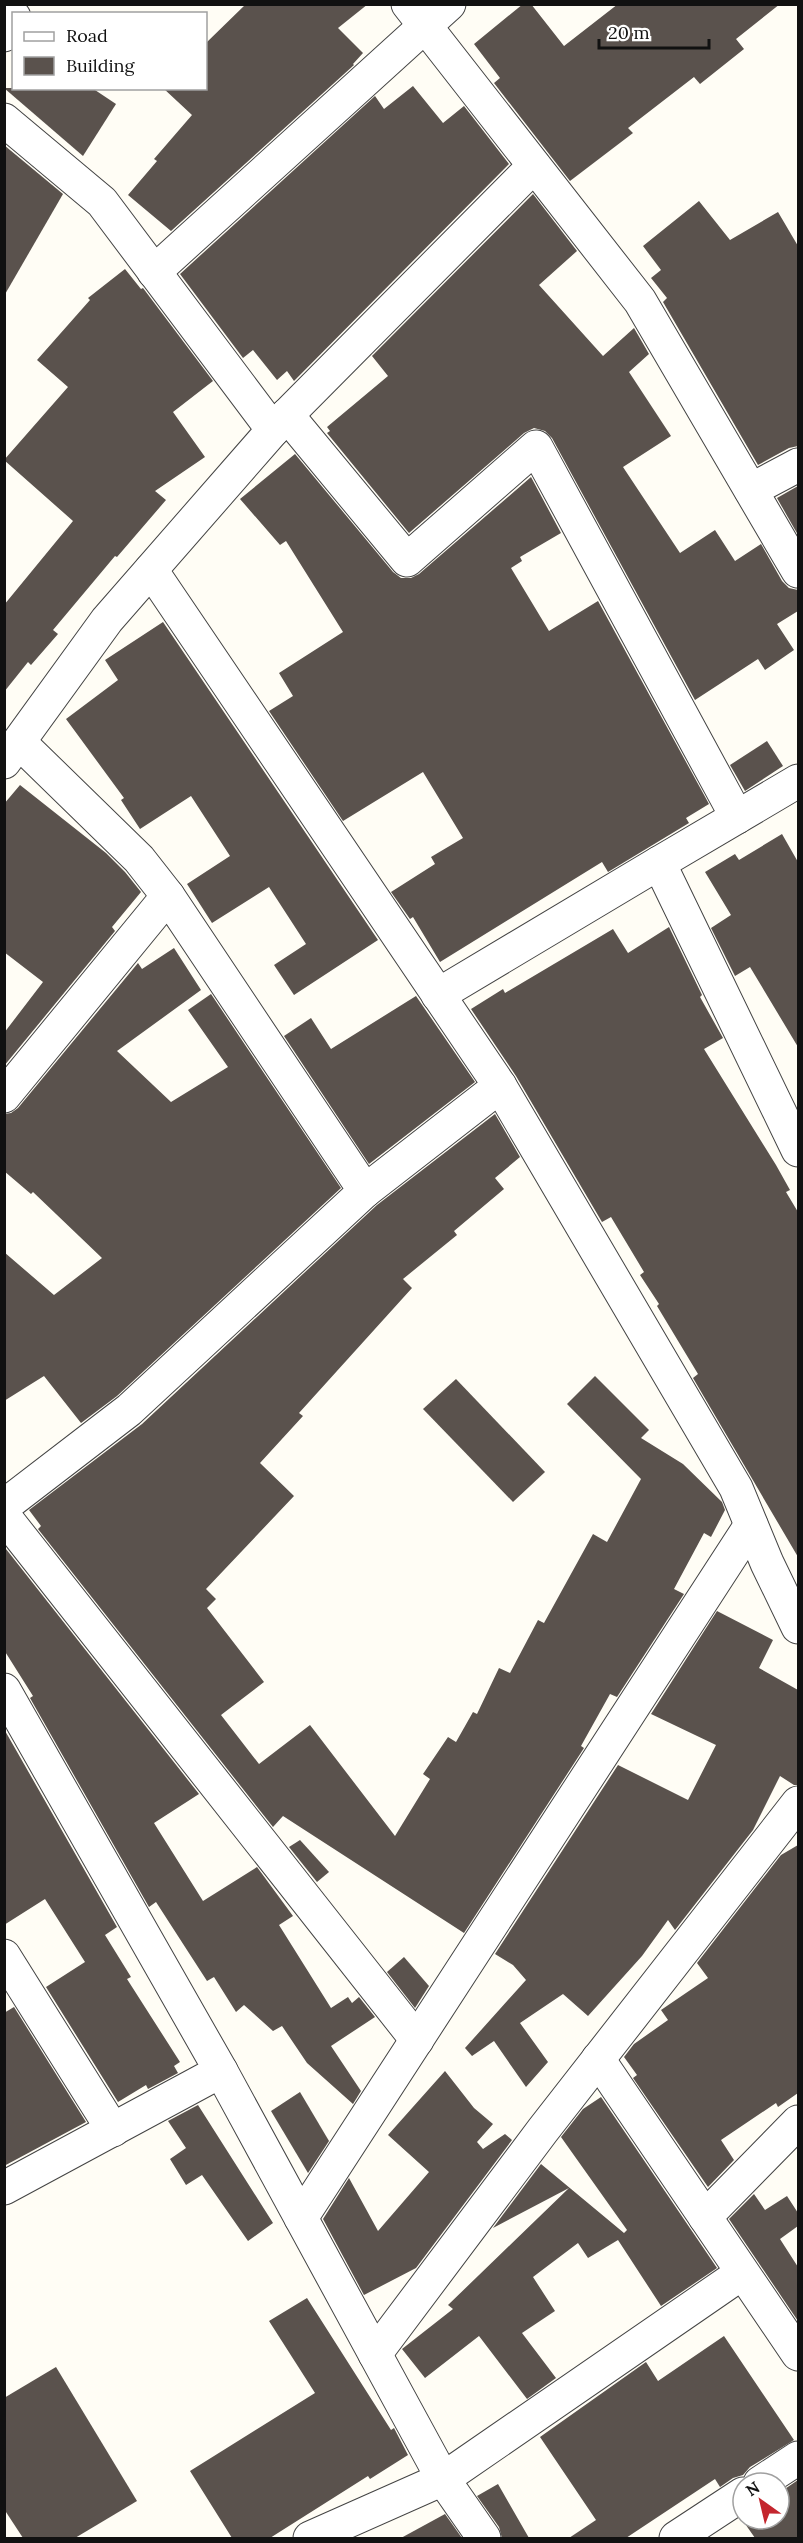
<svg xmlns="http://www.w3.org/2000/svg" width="803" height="2543" viewBox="0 0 803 2543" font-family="Lora,serif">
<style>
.building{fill:#5a524d}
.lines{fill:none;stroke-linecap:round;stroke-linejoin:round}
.minor-casing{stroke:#444;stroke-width:35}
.minor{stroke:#fff;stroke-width:33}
</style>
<rect width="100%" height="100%" fill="#fffdf5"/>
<g class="building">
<path d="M246 4H368L338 28 363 53 353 64 354 65 171 231 128 195 157 161 154 159 192 115 163 88H206V43Z"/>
<path d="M523 4H531L564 46 618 4H780L736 39 744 49 700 84 694 77 628 128 633 133 570 181 494 83 500 78 474 44Z"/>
<path d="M413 86 443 123 464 106 509 164 294 381 287 371 277 380 253 350 243 358 180 274 375 96 384 109Z"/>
<path d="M4 88H92L116 104 83 156Z"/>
<path d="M4 145 63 194 4 296Z"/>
<path d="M533 194 577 251 539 285 603 356 634 328 649 354 629 372 671 436 623 467 680 553 715 530 735 561 761 544 782 581 789 588 798 590V611L777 624 794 650 765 670 758 659 695 700 552 438 545 431 534 428 524 433 409 533 327 433 330 431 327 427 388 376 372 356Z"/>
<path d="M699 201 730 240 778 212 798 246V446L789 448 758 465 663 302 667 298 651 278 661 270 643 246Z"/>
<path d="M125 269 141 289 143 288 213 381 173 412 205 457 155 491 166 500 117 557 115 556 53 630 58 634 31 665 28 662 4 692V605L73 521 4 460 68 387 37 360 90 300 88 298Z"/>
<path d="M295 454 393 572 401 578H411L419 574 531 477 561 533 520 557 522 561 511 568 549 631 598 601 709 804 686 818 689 823 608 872 602 862 440 962 413 917 410 919 391 892 435 864 431 857 463 838 423 772 343 821 269 711 293 696 279 673 343 632 286 541 280 545 240 499Z"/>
<path d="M798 486V535L777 498Z"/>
<path d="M163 622 378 940 294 995 274 965 306 944 269 887 212 923 187 884 230 856 191 796 140 829 121 800 124 798 66 719 118 680 105 660Z"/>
<path d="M767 741 783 766 745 791 730 765Z"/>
<path d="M20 785 106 853 125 872 141 892 112 927 115 931 4 1066V1033L43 982 4 952V804Z"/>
<path d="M782 834 798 862V1047L750 967 735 976 711 928 731 915 705 872 735 854 739 860Z"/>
<path d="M669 927 702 995 700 997 723 1038 704 1049 776 1165 790 1190 786 1192 798 1212V1557L693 1378 698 1374 657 1306 659 1304 640 1275 644 1272 611 1217 602 1222 516 1076 471 1009 503 989 505 993 613 929 628 953Z"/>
<path d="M174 948 201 990 117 1051 171 1102 228 1067 188 1010 211 994 341 1188 117 1396 81 1423 44 1376 4 1401V1252L54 1295 102 1258 33 1192 31 1194 4 1171V1114L11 1113 18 1108 138 963 142 969Z"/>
<path d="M416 996 475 1082 369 1164 284 1036 311 1018 331 1049Z"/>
<path d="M495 1114 520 1157 495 1178 504 1189 454 1231 457 1235 403 1279 412 1288 299 1413 303 1416 260 1463 294 1496 206 1589 216 1599 207 1608 264 1682 221 1715 259 1764 310 1725 395 1836 430 1779 423 1774 448 1737 456 1742 473 1712 477 1714 499 1668 510 1673 538 1620 544 1623 593 1534 607 1542 641 1479 567 1404 595 1376 649 1430 641 1438 683 1464 722 1502 725 1510 711 1537 704 1533 674 1589 684 1594 617 1697 610 1694 581 1746 584 1748 464 1933 283 1816 273 1827 38 1529 41 1526 29 1510 142 1424 377 1205Z"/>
<path d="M456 1379 545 1472 513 1502 423 1409Z"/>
<path d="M6 1549 199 1794 154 1823 203 1901 257 1867 293 1916 279 1925 331 2008 348 1997 352 2003 359 1997 375 2017 331 2046 361 2091 353 2104 307 2063 282 2026 273 2031 244 2005 236 2012 214 1977 207 1981 156 1902 149 1907 30 1698 33 1696 4 1650Z"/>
<path d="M717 1611 773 1640 759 1668 798 1690V1785H794L780 1776 753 1830 675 1930 668 1920 642 1956 588 2016 563 1994 520 2023 548 2062 526 2087 494 2041 472 2056 465 2048 526 1980 513 1965 495 1954 618 1765 688 1800 716 1745 651 1714Z"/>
<path d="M4 1729 117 1927 105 1935 131 1977 127 1979 180 2062 174 2066 178 2073 148 2089 146 2085 118 2102 46 1987 85 1962 45 1899 4 1925Z"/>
<path d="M300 1840 329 1872 317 1882 289 1847Z"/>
<path d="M798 1845V2093L778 2107 776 2103 721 2140 734 2160 708 2187 633 2078 637 2075 624 2057 634 2044 668 2020 661 2010 708 1978 697 1963 781 1855Z"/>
<path d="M404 1957 429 1986 415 2008 387 1972Z"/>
<path d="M14 2007 86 2122 4 2166V2013Z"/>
<path d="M445 2071 474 2108 493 2124 477 2142 483 2149 505 2134 512 2140 416 2268 364 2295 323 2219 349 2178 378 2231 429 2172 388 2135Z"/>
<path d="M300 2092 329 2141 308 2173 271 2111Z"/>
<path d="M601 2097 717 2268 661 2306 618 2240 588 2258 578 2243 533 2277 555 2311 522 2333 556 2378 527 2399 479 2336 425 2378 402 2349 453 2309 448 2305 569 2188 493 2228 541 2164 624 2233 627 2230 561 2137 583 2109Z"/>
<path d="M198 2105 273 2223 248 2241 202 2175 186 2185 170 2159 186 2148 168 2121Z"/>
<path d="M754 2194 765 2210 787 2196 798 2213V2226L780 2239 798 2267V2321L729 2219Z"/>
<path d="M307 2298 391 2430 394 2428 408 2455 370 2479 368 2476 270 2538H232L190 2471 315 2393 269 2321Z"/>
<path d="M724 2336 794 2440 750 2467 743 2475 733 2478 720 2487 715 2479 626 2538H569L596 2520 540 2437 646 2362 658 2381Z"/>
<path d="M56 2367 137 2501 75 2538H23L4 2509V2398Z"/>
<path d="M798 2480V2538H755L741 2518 779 2519V2493Z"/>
<path d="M498 2484 529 2538H502L499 2527 477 2496Z"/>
<path d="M445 2514 462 2538H401Z"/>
</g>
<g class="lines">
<defs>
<g id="minor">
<path d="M408 4 640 301 798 571"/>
<path d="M4 35 14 17"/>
<path d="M4 120 102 202 273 430 107 620 4 762"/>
<path d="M154 272 449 4"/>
<path d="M287 415 534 166"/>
<path d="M273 430 287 415 407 560 536 447 737 817"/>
<path d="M751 490 798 465"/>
<path d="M151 570 500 1086 736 1488 767 1563 798 1627"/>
<path d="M19 742 139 859 168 896"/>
<path d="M659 863 798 781"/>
<path d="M438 995 659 863 798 1150"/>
<path d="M4 1096 168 896 365 1191 129 1410 4 1506"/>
<path d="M365 1191 500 1086"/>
<path d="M4 1516 417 2040"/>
<path d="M4 1690 221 2071 4 2188"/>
<path d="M4 1956 113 2130"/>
<path d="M598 2059 798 2354"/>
<path d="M221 2071 443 2479 484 2538"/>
<path d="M705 2217 798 2122"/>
<path d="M301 2218 751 1525"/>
<path d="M375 2354 543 2130 798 1803"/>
<path d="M760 2483 798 2458"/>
<path d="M310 2538 443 2479 742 2273"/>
<path d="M676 2538 743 2494"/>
</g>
</defs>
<use href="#minor" class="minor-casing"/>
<use href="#minor" class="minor"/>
</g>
<rect width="803" height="2543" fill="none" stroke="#111111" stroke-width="12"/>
<rect x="12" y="12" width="195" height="78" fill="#ffffff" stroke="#a0a0a0" stroke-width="1.5"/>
<rect x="24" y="32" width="30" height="9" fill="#ffffff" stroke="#a0a0a0" stroke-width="1.5"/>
<text x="66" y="42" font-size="18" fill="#111111">Road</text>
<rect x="24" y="57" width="30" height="18" fill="#5a524d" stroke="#a0a0a0" stroke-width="1.5"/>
<text x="66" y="72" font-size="18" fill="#111111">Building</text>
<g transform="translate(761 2501) rotate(326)"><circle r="28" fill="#ffffff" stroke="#a0a0a0" stroke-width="1.5"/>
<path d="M0-4.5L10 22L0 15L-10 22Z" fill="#c4262e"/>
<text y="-9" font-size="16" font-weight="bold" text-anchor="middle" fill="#111111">N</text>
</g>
<path d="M599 39v9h110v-9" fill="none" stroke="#111111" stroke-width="3"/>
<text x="608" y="39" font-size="18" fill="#111111" stroke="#ffffff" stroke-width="4.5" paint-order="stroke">20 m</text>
</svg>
